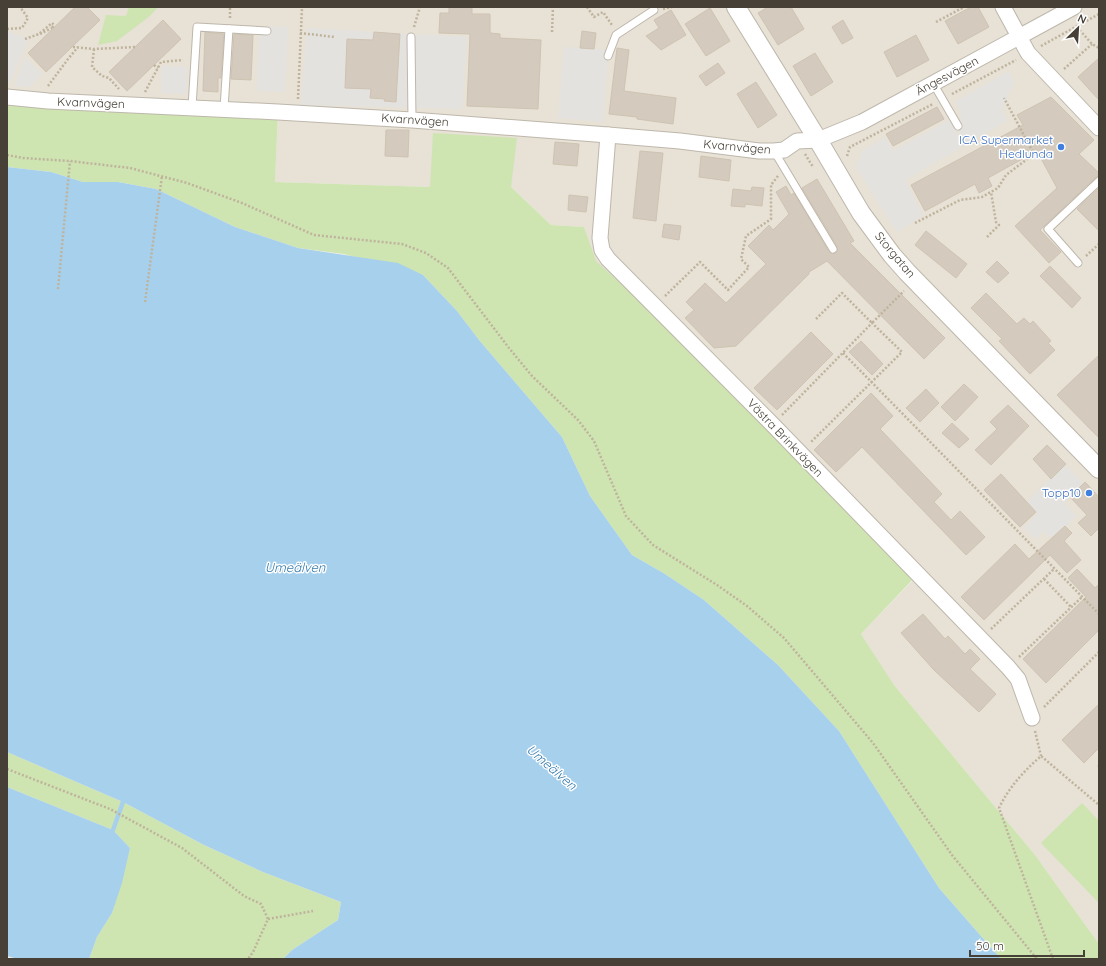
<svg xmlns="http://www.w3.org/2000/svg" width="1106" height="966" viewBox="0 0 1106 966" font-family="Quicksand,sans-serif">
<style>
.residential{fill:#e7e1d6}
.green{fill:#cee5b2}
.parking{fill:#e4e2df}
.water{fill:#a7d0ed}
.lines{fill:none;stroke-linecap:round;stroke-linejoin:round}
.stream{stroke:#a7d0ed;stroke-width:4.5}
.building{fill:#d4cbbe;stroke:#cfc3b1}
.service-casing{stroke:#beb7ab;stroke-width:9}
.minor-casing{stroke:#beb7ab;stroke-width:17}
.tertiary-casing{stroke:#beb7ab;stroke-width:20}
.path{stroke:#bfb39c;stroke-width:2.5;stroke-dasharray:2 2;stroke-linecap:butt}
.service{stroke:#fff;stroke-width:7}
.minor{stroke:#fff;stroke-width:15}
.tertiary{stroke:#fff;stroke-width:18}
.shop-dot{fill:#3f7fe0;stroke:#fff;stroke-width:1.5}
.labels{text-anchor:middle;stroke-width:3;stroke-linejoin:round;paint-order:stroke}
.street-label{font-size:12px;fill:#464037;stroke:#fff}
.shop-label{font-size:12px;fill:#366cbe;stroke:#fff;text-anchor:end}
.water-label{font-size:13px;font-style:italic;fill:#347aad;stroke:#fff}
</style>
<rect width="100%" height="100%" fill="#f3f0e8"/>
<path class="residential" d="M7 7H1099V944L1035 855 894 685 861 634 915 578 655 315 595 261 584 227 551 225 511 187H430L275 182 278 112 7 97Z"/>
<g class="green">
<path d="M129 7H158L150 16 117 41 98 45 106 15 126 16Z"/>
<path d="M7 97 278 112 275 182 430 187 433 133 517 138 511 187 551 225 584 227 596 261 655 315 915 577 861 634 894 685 1035 855 1099 944V959H1001L939 888 839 731 778 665 704 600 665 574 632 555 590 496 562 437 479 340 457 311 423 275 344 254 298 248 235 227 156 189 118 182H83L51 172 7 167Z"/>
<path d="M7 752 123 802 204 845 263 872 341 902 338 920 292 950 283 959H89L97 937 112 913 130 848 113 830 7 787Z"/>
<path d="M1082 803 1099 821V903L1041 843Z"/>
</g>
<g class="parking">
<path d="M259 26 288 27 285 92 257 91Z"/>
<path d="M307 28 467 37 462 109 301 105Z"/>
<path d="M7 31 28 39 11 82H7Z"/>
<path d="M564 47 608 50 603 122 558 118Z"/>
<path d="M25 57 42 74 30 87 14 86Z"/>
<path d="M162 66 187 67 186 94 161 93Z"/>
<path d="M1009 71 1014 82 1002 110 1007 121 905 180 923 215 897 232 856 167 862 151 886 137 893 151 949 120 959 136 961 112 955 102Z"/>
<path d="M1065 465 1084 484 1064 503 1076 516 1052 540 1044 531 1036 539 1024 527 1038 514 1026 502Z"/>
</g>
<g class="water">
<path d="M7 167 51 172 83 182H118L156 189 235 227 298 248 398 263 423 275 457 311 479 340 562 437 590 496 632 555 665 574 704 600 778 665 839 731 939 888 1001 959H283L292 950 338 920 341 902 263 872 204 845 123 802 7 752Z"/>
<path d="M7 787 113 830 130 848 122 883 112 913 97 937 89 959H18L7 956Z"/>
</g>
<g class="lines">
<path class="stream" d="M113 830 123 802"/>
</g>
<g class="building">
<path d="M75 7H87L100 20 46 72 28 53Z"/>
<path d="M449 7H472V14H490V33L500 34V38L541 40 538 109 467 106 470 34 439 33 440 13H449Z"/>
<path d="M768 7H791L804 29 778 45 758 13Z"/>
<path d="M971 7H978L989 27 958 44 945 21Z"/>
<path d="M710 8 730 41 706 56 685 24Z"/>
<path d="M671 10 686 35 661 50 646 36 659 28 654 20Z"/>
<path d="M163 20 181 39 127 91 109 72Z"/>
<path d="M843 20 853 38 842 44 832 27Z"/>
<path d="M582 31 596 33 594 49 580 48Z"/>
<path d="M205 32 224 34 221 78H218V92L203 91Z"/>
<path d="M374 32 400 34 396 102 384 101 385 99 370 98 371 89 345 88 347 39 373 40Z"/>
<path d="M234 34 253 35 251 80 231 79Z"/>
<path d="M916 35 929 60 897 77 884 52Z"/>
<path d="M617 48 629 50 624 91 676 98 673 124 637 119V117L609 114Z"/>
<path d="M815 53 833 82 811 96 793 66Z"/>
<path d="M1099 58V100L1078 77Z"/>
<path d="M718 63 725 73 706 86 699 76Z"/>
<path d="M756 82 777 115 758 128 737 94Z"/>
<path d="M1051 97 1094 140 1079 154 1099 173V176L1096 177 1040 230 1061 252 1049 263 1015 226 1057 188 1037 151 988 178 992 186 979 193 975 184 925 211 911 185 1023 125 1017 115Z"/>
<path d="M937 107 944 119 893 146 886 134Z"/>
<path d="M386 130H409L408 157 385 156Z"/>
<path d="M555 142 579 144 577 166 553 164Z"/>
<path d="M640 151 663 153 656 221 633 218Z"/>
<path d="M701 156 731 160 729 181 699 177Z"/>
<path d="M817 179 854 241 850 243 945 338 924 359 827 261 809 272V274L736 346 714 348 685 318 694 310 686 302 705 283 726 303 766 264 748 246 769 225 773 230 789 214 776 192 786 186 791 195 794 193 829 252 833 254 837 252V246L802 188Z"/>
<path d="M752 187 764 188 762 206 745 204V207L731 206 733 189 751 191Z"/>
<path d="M1099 188V231L1077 209Z"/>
<path d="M569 195 588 197 586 212 568 210Z"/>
<path d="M664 224 681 226 679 240 662 237Z"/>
<path d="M926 231 967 264 956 278 915 245Z"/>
<path d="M997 261 1009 273 998 283 986 272Z"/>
<path d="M1050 266 1081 298 1072 308 1040 276Z"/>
<path d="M986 293 1017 324 1024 318 1030 324 1033 321 1051 341 1048 343 1055 350 1030 374 999 341 1002 339 971 308Z"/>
<path d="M811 332 833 354 777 410 754 388Z"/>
<path d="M861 341 883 364 872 375 849 352Z"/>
<path d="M1099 355V438L1057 395Z"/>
<path d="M964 384 978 397 955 421 941 407Z"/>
<path d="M926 389 939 403 920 422 906 408Z"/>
<path d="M871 393 893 416 880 429 942 494 934 502 951 520 960 511 985 537 966 555 862 447 836 472 814 450Z"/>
<path d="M1008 405 1029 426 991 465 975 450 997 429 990 422Z"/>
<path d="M952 423 969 439 959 448 942 433Z"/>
<path d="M1047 445 1066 464 1051 479 1033 459Z"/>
<path d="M1001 474 1036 512 1020 527 984 490Z"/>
<path d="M1085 482 1099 497V528L1091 536 1078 523 1087 515 1070 497Z"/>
<path d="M1065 526 1072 533 1064 541 1081 560 1067 573 1050 555 984 620 961 597 1015 544 1029 559Z"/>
<path d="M1077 569 1095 588 1099 584V630L1046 683 1023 659 1086 597 1068 578Z"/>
<path d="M923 614 945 639 948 636 965 654 970 649 980 659 970 669 996 694 979 712 934 670 901 633Z"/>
<path d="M1099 704V748L1084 763 1062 740Z"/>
</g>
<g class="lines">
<defs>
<g id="service">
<path d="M411 37 412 120"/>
<path d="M608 56 616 35 654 10"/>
<path d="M933 83 958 126"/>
<path d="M192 107 197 27 267 31"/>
<path d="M224 109 229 29"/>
<path d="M774 151 833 249"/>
<path d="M1078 263 1048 229 1099 181"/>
</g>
<g id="minor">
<path d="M1003 7 1028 53 1099 128"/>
<path d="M7 97 48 101 278 112 412 120 608 135 680 141 759 151H774L784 150 797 141 818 140 862 122 1074 7"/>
<path d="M608 135 600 238 602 250 608 259 773 425 1008 667 1018 679 1032 718"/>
</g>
<path id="tertiary" d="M736 7 818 140 861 213 892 255 907 272 1099 469"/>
</defs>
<use href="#service" class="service-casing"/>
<use href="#minor" class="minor-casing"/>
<use href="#tertiary" class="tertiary-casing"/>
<g class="path">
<path d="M587 7 594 17 603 12 612 25"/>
<path d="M663 9 672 7"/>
<path d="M230 18V7"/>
<path d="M936 22 964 7"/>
<path d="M414 27 420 7"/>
<path d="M1077 27 1092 44 1099 48"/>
<path d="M7 29 22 28 28 18 20 7"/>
<path d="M552 32 553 7"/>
<path d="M300 33 335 37"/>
<path d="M40 34 52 28"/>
<path d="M25 39 39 34 52 23 54 25 52 28 53 29"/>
<path d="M1041 46 1099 14"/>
<path d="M73 47 94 49 135 47"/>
<path d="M94 49 92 67 102 76 109 78 119 89"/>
<path d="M154 65 158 68"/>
<path d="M1064 69 1092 44"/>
<path d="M48 86 68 59 78 47"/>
<path d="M145 92 161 62 183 60"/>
<path d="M952 94 1016 60"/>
<path d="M298 99 302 7"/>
<path d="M805 154 813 167"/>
<path d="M7 155 23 158 70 161 130 168 187 183 242 203 314 235 402 244 426 253 448 268 509 348 532 376 578 420 594 441 626 516 653 545 717 585 747 606 784 638 873 743 952 855 1037 959"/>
<path d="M847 156 850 147 933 104"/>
<path d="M915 223 960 200 982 197 998 188 1006 175 1034 154 1004 98"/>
<path d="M987 237 999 225 996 222 991 192"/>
<path d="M1086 256 1099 244"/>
<path d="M58 289 70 161"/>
<path d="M665 296 700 262 728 290 749 267 741 259 746 236 771 219V185L778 176"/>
<path d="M145 302 162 176"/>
<path d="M816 319 842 293 872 323 904 291"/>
<path d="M843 353 1099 614"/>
<path d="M782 415 872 323 902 352 810 443"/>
<path d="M1044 579 1071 607"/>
<path d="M991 629 1054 569"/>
<path d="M1019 657 1082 597"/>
<path d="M1044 707 1099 652"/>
<path d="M1035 731 1041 756"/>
<path d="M1099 765V769"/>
<path d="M7 769 110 809 182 848 244 896 261 904 268 919 253 952 248 959"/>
<path d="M268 919 313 911"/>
<path d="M1053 959 999 808C1009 787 1024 771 1041 756L1099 805"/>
</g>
<use href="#service" class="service"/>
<use href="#minor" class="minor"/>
<use href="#tertiary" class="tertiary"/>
</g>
<g class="shop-dot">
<circle cx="1061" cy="147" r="4"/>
<circle cx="1089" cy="493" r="4"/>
</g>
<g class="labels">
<g class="street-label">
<text transform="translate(947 76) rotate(-28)" y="4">Ängesvägen</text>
<text transform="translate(91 103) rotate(2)" y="4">Kvarnvägen</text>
<text transform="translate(415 120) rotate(4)" y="4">Kvarnvägen</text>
<text transform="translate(737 147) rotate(5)" y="4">Kvarnvägen</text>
<text transform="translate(895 255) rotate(50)" y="4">Storgatan</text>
<text transform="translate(785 438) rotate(46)" y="4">Västra Brinkvägen</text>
</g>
<g class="shop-label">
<text x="1053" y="144">ICA Supermarket<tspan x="1053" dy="14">Hedlunda</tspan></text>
<text x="1081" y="497">Topp10</text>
</g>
<g class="water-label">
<text x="295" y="572">Umeälven</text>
<text transform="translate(552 767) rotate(41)" y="5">Umeälven</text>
</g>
</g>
<rect width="1106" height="966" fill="none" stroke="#464037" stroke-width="16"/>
<g transform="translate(1078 28) rotate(25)" stroke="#ffffff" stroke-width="3" paint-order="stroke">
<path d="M0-3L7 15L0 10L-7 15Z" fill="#464037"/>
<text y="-6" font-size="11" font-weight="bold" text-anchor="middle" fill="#464037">N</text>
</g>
<path d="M970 950v6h114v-6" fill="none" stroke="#464037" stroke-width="2"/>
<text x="976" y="950" font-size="12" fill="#464037" stroke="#ffffff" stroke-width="3" paint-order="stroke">50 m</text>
</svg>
